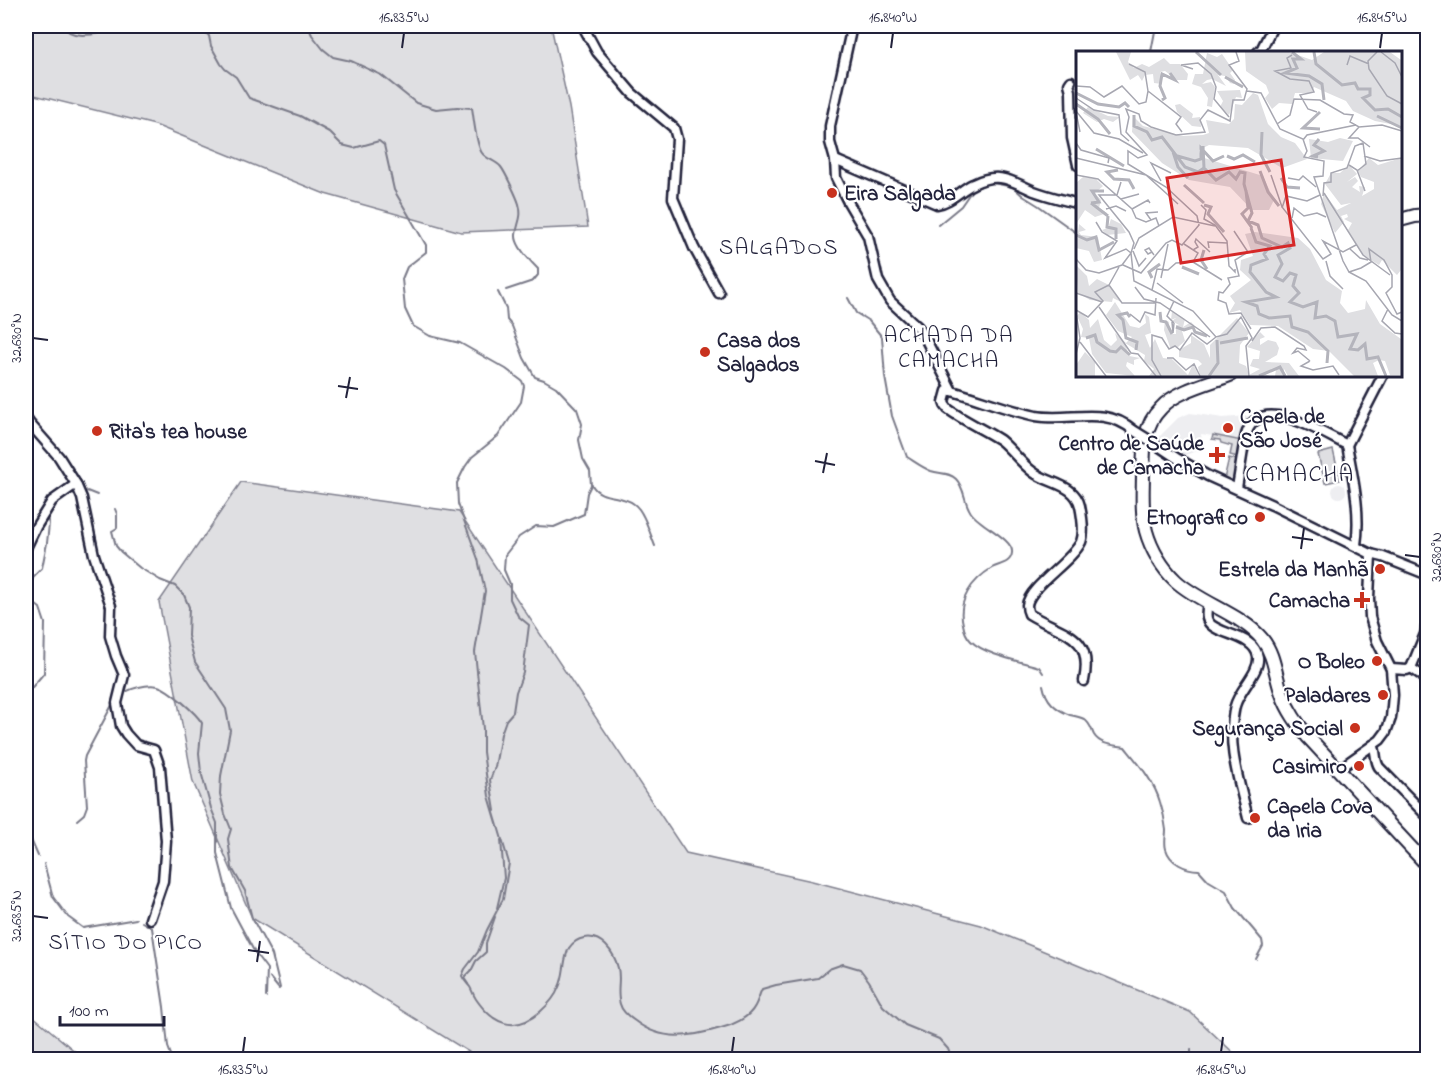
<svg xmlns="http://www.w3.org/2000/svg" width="1453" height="1085" viewBox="0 0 1453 1085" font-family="'Indie Flower',sans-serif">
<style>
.built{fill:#eeeef1}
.green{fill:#dfdfe2;stroke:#80808e;stroke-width:1.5}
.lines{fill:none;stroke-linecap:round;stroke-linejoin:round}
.stream{stroke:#7a7a88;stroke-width:2}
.minor-casing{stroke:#22223b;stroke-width:13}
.secondary-casing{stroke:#22223b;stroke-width:16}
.minor{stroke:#fff;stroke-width:8}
.secondary{stroke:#fff;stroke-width:12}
.minor-bridge-casing{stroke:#22223b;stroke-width:13;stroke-linecap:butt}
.minor-bridge{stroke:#fff;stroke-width:8}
.ticks{fill:none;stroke:#22223b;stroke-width:2}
.poi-dot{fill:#c8321e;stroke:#fff;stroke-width:2}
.labels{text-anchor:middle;stroke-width:4.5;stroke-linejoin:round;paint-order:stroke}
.poi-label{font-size:21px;font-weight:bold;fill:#22223b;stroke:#fff;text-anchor:end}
.neighbourhood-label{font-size:22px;letter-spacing:1.5px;fill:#22223b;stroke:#fff}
.quarter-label{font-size:24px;letter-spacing:1.5px;fill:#22223b;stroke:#fff}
.inset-river{fill:none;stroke:#b4b4bc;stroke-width:3}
.inset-road{fill:none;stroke:#a7a7b1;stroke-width:1.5}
.view{fill:#d62828;fill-opacity:0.15;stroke:#d62828;stroke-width:3}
.inset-edge{fill:none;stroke:#22223b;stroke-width:3}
.neatline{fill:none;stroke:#22223b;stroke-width:2}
.ticks-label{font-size:15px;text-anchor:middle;fill:#22223b}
</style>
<rect width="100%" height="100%" fill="#fff"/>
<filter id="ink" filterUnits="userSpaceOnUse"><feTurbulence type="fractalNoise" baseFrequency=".0167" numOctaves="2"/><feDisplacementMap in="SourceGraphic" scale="12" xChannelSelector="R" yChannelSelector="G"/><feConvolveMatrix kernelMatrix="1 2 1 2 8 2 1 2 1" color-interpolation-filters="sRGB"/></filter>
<g filter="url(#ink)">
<g class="built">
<path d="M1190 413 1223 418 1248 416 1242 441 1201 434 1203 449 1185 455 1169 444 1166 446 1157 439 1178 418Z"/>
<circle cx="1339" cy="491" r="7"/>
</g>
<g class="green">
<path d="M26 26H551L569 107 588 227 461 232 325 194 155 125 26 93Z"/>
<path d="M1213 435 1242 441 1238 457 1230 455 1232 446 1221 443 1220 440 1212 439Z"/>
<path d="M1333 450 1340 480 1325 483 1318 454Z"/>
<path d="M1229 458 1238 460 1232 483 1224 479Z"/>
<path d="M241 482 459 512 686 853 812 881 981 925 1190 1012 1240 1059H480L252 918 193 782 159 602Z"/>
<path d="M26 1010 84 1059H26Z"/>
</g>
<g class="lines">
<g class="stream">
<path d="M63 26C72 41 97 33 112 31L113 26"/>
<path d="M200 26 209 36 211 46 221 64 225 69 236 77 249 98 300 116 329 132 342 145 354 148 379 141 384 145 394 190 426 245V252L407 267 402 279 405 309 413 326 430 336 460 343 506 369 522 381 524 386 521 402 498 436 472 457 465 467 457 483 458 504 478 559 485 591 475 652 483 729V752L489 796 509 863 503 899 487 930 478 952 465 969 462 976C464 981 467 983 470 987 472 990 473 995 476 999 493 1024 514 1034 540 1012 548 1005 555 998 559 987 565 975 563 959 569 948 573 942 578 939 584 938 601 934 614 952 618 968 621 980 616 992 620 1004 622 1012 629 1017 635 1021 662 1042 691 1037 721 1028 733 1025 749 1018 755 1006 758 1001 759 995 762 989L776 985 818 978 829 969 843 964 860 969 869 981 883 1006 905 1025 939 1039 948 1049 952 1060"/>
<path d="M310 26 309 28 312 35 323 49 333 57 351 61 381 75 416 103 436 109 457 107 472 108C474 119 476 145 482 153 486 159 496 161 501 167 505 172 517 197 519 204 523 218 517 223 516 235 515 246 531 262 538 269V275L533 281 506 290"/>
<path d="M1151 52 1156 26"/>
<path d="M938 225 961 206 972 190 988 183H993L1013 187 1023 196 1039 206 1078 234"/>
<path d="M848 298 856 313 869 321 882 337 885 377 892 416 907 457C915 462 923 468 931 471 940 474 949 472 956 479 964 487 964 500 969 509 971 514 977 519 981 522 989 529 1014 542 1012 553 1011 564 999 564 992 568 972 580 957 601 963 624 964 630 967 637 971 641 985 655 1019 661 1039 667L1043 673"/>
<path d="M32 435 47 449 63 471"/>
<path d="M592 485C600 500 622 494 634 504 644 511 650 534 655 546"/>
<path d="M87 491 97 495"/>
<path d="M115 509 117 514V528L112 531 116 546 121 552 140 568 160 580 175 586 184 595 189 607 188 636 195 662 226 709 230 730 221 776 220 794 225 814 231 829 228 839 232 868 245 891 252 918 272 955 280 988"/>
<path d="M1043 685C1046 701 1055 709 1070 715 1075 716 1080 717 1084 719 1091 724 1091 729 1094 735 1100 745 1114 745 1125 747 1138 763 1154 781 1160 802 1163 811 1165 821 1166 830 1166 836 1164 843 1166 849 1170 863 1186 870 1199 870L1209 881 1226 891 1235 908 1262 940 1263 946 1256 959"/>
<path d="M26 690 28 692 44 673 45 623 40 608 32 602 27 593 34 576 42 568 47 543 49 524 47 518"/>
<path d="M125 692C134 688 148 684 158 686 169 689 196 713 202 723L199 753 201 772 211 808 217 823V853L231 908 255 953 267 969 266 997"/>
<path d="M26 785 28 790"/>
<path d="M28 793 26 814 28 833 38 856"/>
<path d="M495 811 490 780 495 767 501 734 506 720 513 712 516 692 523 673 529 625 518 616 510 599V584L504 570 505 555 519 537 536 526 554 527 584 514 587 493 591 485 590 471 583 459 579 440 582 424 577 409 556 387 544 380 535 377 524 358 512 326 507 320 506 308 498 292"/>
<path d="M77 820 84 814 87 806 84 761 85 756 112 705"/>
<path d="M26 851 30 856"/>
<path d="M44 864 53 897 68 917 83 928 136 919"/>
<path d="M497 908 504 878 501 840"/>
<path d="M142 922 152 928 164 1007 168 1047 173 1060"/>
<path d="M270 978 279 989"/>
<path d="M468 984 464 978 471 971 476 961 486 952V943L495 917"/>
<path d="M1191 1060V1049"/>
</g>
<defs>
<g id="minor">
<path d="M585 26V30L597 52 632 93 674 128 677 139 673 198 694 248 719 293"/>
<path d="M852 26 830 126V142L835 160 836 178 848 202 868 236 878 280 890 301 918 327 923 334 952 391C980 399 1008 410 1036 416 1070 422 1104 405 1133 430"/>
<path d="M1258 52 1261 50 1273 26"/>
<path d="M1071 81 1069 84 1071 91 1072 138 1078 165"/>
<path d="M835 160 937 204C951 202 960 190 973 184 999 171 1011 181 1034 191 1047 196 1061 199 1075 203L1078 202"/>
<path d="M952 391H947L944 402 945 405 948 409C964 421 983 429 1000 440 1012 450 1021 463 1033 472 1049 484 1075 484 1080 506 1082 516 1085 532 1081 542 1072 561 1029 587 1027 605 1027 607 1028 612 1029 614 1061 634 1094 633 1084 681"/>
<path d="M26 418 30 424 59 457 76 484 82 498 94 555 111 606 110 636 116 656 124 675 117 703 121 726 126 734 136 745 154 750 160 767 166 841 163 881 150 919"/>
<path d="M1154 443 1178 459 1208 476 1272 505 1371 554 1383 557 1428 575"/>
<path d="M1347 445C1353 478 1361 512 1356 545"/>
<path d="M1347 445 1383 375"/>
<path d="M1237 488C1239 475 1241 463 1243 450 1244 445 1245 437 1247 432 1262 393 1324 434 1347 445"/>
<path d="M26 548 36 527 52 501 76 484"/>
<path d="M1208 603C1207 608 1205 616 1208 621 1215 635 1255 634 1258 657 1260 672 1239 690 1235 706 1226 744 1239 781 1248 818"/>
<path d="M1411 668 1425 634 1428 617"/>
<path d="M1411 668 1424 677C1426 683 1425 690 1428 696"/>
<path d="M1391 669 1407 670 1411 668"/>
<path d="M1373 745C1377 752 1374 759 1379 767L1428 817"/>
<path d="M1339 769 1380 740 1386 732 1391 718 1393 695 1391 669 1377 641 1370 617 1369 598 1371 554"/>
</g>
<g id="secondary">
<path d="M1400 220 1415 216 1428 215"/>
<path d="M1230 375C1209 383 1176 391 1161 408 1154 415 1148 426 1146 436 1143 447 1144 460 1143 472 1143 491 1141 512 1146 531 1151 549 1162 568 1176 581 1200 603 1243 615 1262 639 1275 655 1275 676 1282 694 1288 711 1298 724 1308 737L1428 866"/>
</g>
</defs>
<use href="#minor" class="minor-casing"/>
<use href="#secondary" class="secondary-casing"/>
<use href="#minor" class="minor"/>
<use href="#secondary" class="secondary"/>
<defs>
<path id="minor-bridge" d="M1133 430 1154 443"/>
</defs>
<use href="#minor-bridge" class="minor-bridge-casing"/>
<use href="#minor-bridge" class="minor-bridge"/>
</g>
</g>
<path class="ticks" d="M402 48 404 33M891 48 893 33M1380 48 1382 33M33 338 48 340M338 386 358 389M346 398 350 377M815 461 835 465M823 473 827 453M1292 537 1313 540M1301 549 1304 528M1405 555 1420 557M33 916 48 918M248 950 269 953M257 962 260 941M243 1052 245 1037M732 1052 734 1037M1221 1052 1223 1037"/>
<g class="poi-dot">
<circle cx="832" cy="193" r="6"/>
<circle cx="705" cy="352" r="6"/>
<circle cx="1228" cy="428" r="6"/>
<circle cx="97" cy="431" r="6"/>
<path d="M1214 446h6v6h6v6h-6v6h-6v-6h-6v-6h6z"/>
<circle cx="1260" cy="517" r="6"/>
<circle cx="1380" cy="569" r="6"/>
<path d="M1359 591h6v6h6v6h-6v6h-6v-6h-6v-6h6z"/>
<circle cx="1377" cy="661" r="6"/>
<circle cx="1383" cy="695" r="6"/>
<circle cx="1355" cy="728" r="6"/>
<circle cx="1359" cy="766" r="6"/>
<circle cx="1255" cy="818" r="6"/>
</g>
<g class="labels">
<g class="poi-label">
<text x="844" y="200" text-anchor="start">Eira Salgada</text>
<text x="717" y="347" text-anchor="start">Casa dos<tspan x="717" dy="24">Salgados</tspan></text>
<text x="1240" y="423" text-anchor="start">Capela de<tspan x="1240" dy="24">São José</tspan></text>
<text x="109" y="438" text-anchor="start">Rita's tea house</text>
<text x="1204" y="450">Centro de Saúde<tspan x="1204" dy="24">de Camacha</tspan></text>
<text x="1248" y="524">Etnografico</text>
<text x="1368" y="576">Estrela da Manhã</text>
<text x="1350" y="607">Camacha</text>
<text x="1365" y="668">O Boleo</text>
<text x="1371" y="702">Paladares</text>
<text x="1343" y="735">Segurança Social</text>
<text x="1347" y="773">Casimiro</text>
<text x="1267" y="813" text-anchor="start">Capela Cova<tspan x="1267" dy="24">da Iria</tspan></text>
</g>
<g class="neighbourhood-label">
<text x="779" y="254">SALGADOS</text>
<text x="949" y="342">ACHADA DA<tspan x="949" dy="25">CAMACHA</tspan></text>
<text x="126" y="949">SÍTIO DO PICO</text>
</g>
<g class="quarter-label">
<text x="1300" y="481">CAMACHA</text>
</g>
</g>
<g transform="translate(1076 51)">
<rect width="326" height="326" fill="#fff"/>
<path d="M40 1H55L52 11 58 17 66 13 73 16 88 7 94 13H104L112 23 111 29H101L89 20 84 21 86 33 78 32 77 23 69 24 66 30 62 24 54 29ZM169 1H213L236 9 248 1H314L325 9V75L299 70 277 60 270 50 238 36 236 42H219L216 53 203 52 196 58 189 47 193 42 190 34 170 20ZM131 2 141 6 146 3 157 19 154 22 159 29 158 33 154 32 149 25 142 24 150 35 136 28 131 29 126 33 135 31 139 36 136 56 131 55 132 47 125 36 116 33 119 23H127ZM164 39 166 47 160 46 153 64 144 56 147 50 141 40ZM177 42 182 44 192 73 205 86 219 92 231 108 206 117 172 97 133 94 123 99 125 106 187 125 198 149 193 159H176L154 136 113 129 86 112 56 81 57 65 67 75 107 85 127 84 133 82 130 69 153 73 158 68 159 53 166 54ZM104 53 117 63 116 67 124 66 125 76 116 75 101 61 99 54ZM12 56 32 65 44 66 37 71 28 68 21 71 7 62ZM264 87 277 90 267 110 235 107 233 88 252 91ZM293 107 302 114 325 107V219L321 224 306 209 303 214 287 204 272 179 276 172 268 168 272 166 271 163 265 165 268 171 259 182 245 153 248 142 261 159 275 152 265 154 249 133 255 122H264L273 114 281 123 271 131 279 126 282 130 276 136 284 141 283 135 289 136 286 145 298 138V131L285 126 282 120ZM7 126 20 128 27 135 19 142 25 149 23 157 31 162 19 166 9 159 0 173V132ZM35 168 45 173 50 182 31 184 26 179 32 177ZM3 173 10 179 3 181 5 184 22 186 26 209 18 211 13 200 0 197ZM179 181 222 187 234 198 250 229 266 240 264 252 272 262 289 258 290 249 304 273 325 288V324H314L309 310 303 309 297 312 302 325H278L253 300 237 298 202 275 174 274 164 259 153 262 159 252 154 245 175 229 164 219 165 209 177 205 169 183ZM0 214 11 225 13 235 21 228 33 234 45 251 37 247 36 251 14 249 2 242ZM39 251 54 275 63 277 70 272 69 263 73 266 75 282 69 284 74 297 79 288 87 307 96 308 112 324 117 313 123 325H73L78 318 68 310 69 304 49 292 53 305 64 307 58 309V314L51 311 50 315 59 325 30 322 16 303 13 287 5 286 7 278 1 265 4 261 13 269 14 277 22 268 28 289 35 295 41 289 39 282 50 292 56 286 42 280 30 264ZM96 260 109 268 107 276 115 271 118 274 106 280 109 290 102 296H94L88 279 89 269 93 271 94 283H100V274H103L96 270 100 267 95 269ZM161 267 173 282 164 294 163 312 170 315 173 324 184 318 174 315 177 308H183L184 300 171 296 184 281 189 286 184 288V294L192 289 200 291 203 297 201 304 189 311 213 312 223 325H212L208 318V325H199L200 319 187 323 194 325H124L122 316 126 313 122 309 103 306V299L115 292V284L128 293 134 307V294ZM9 301 19 311V325H0V314Z" fill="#dfdfe2"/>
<path class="inset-river" d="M120 1 145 24M216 1 225 8H217L221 17 209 22 233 25 246 33 248 49M238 1 240 13 266 34 279 32 282 38H294V44L287 47 299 59 312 58 326 66M149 26 167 36M0 42 22 53 43 56 49 52 53 56M86 49 89 47 84 35 86 23 99 29 94 22M0 53 22 68 34 83M244 61 227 77 244 78M58 64V75L71 81 76 89 86 86 109 116 122 121 128 117 140 129 153 121 160 128 164 121 169 122 168 133 176 162 172 170 182 174 186 187 206 196 212 192 214 197 202 204 206 213 199 226 207 230 214 222 220 224 217 235 223 242 214 251 227 256 241 251 239 267 250 265 259 270 262 286 281 283 274 298 282 299 289 293 291 308 302 306 310 325M301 65 326 77M186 81 185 104 194 121M127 95 128 117M20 98 48 115M151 105 158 108 167 104 179 111M242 106 237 105 248 100 238 94 243 88M42 119 31 121 38 128 53 129 58 138M184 120 192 141 203 155M112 127 102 116 98 104 119 110 125 108V97L137 110 148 105M205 127 211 136 224 137M108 134 128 152M170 140 172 157 166 163 176 177M15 152 23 151 16 140H28M15 152 32 165M128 154 135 156 132 163 148 181M32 165 31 176 40 178V188M175 177 180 191 194 195 188 203 191 208 175 214 174 221 190 241 200 246 170 251 181 255 183 263 193 267 214 265 216 276 232 281 252 300 251 312M0 184 11 189 20 186 23 199 38 191M128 199 125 209 131 218M106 216 123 223M76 227 73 221 84 213M84 261 85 270 90 271 96 283M54 266 51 262 42 264 47 269 50 287 61 291 60 299M100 276 108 279 117 276 119 281 131 285M10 287 19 284 21 291 34 300 40 301 45 296 54 304M144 292 172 287M133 325 142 312 141 289M183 325 204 316 209 325"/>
<path class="inset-road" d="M301 1 292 10 293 18 311 45 326 53M305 1 319 12 326 26M216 4 211 7 215 17 199 20 214 28 233 30 238 41 224 44 232 58 241 61M53 13 69 21 72 40M271 14 274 5 293 13M117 18 105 14 122 12 135 23 140 36 138 48 153 66M0 35 14 36 28 46 46 35 63 53 70 51 72 40 105 66 100 73 106 81M171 40 185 42 204 78 227 88 231 100 228 106 248 110 247 125 238 126 267 210 273 221 285 217 295 211 293 198 308 209 316 224V236L310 242 321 263 326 261M0 47 18 59 43 64 45 83 53 90M0 60 18 82 43 88 67 102M0 61 4 81M201 73 214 64 218 48 244 49 268 63 277 64 274 71 283 76 306 74 326 80M283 76 273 87H282L294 96M227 89 231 84 280 74M0 92 5 99 33 107 32 112M288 105 304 110 326 107M0 107 70 124 102 153M273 114 281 119 289 140M281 120 290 113 287 92M0 124 22 128 56 158 60 167 70 171 80 167 83 175M195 124 206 156 247 208 255 203 247 190 267 201 280 194M212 127 223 129 227 125 240 136M85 130 75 112 95 122M45 131 41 144H23L53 181 58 192 55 202M248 142 287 204 314 224M247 145 248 132 255 131V122L271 117 279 95 287 92M45 148 63 143M125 154 130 159 128 168 139 174 151 190 153 215 159 221V218M206 157 210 145 231 150 244 144M30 158 40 155 50 160M56 158 72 149 74 152M216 167 218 157 228 165 241 162 250 166M75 169 70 162 82 161M20 171 26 181 41 190 29 207 50 198 55 202M158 180 172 201 159 209 163 225 152 227 154 233 147 242 143 241 142 249 150 252 153 263 165 262 175 278M108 193 122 202 117 211M133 197 132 191 151 192M58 198 63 187 97 166 139 175M274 198 284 207 292 209M117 199 122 196 119 191 120 188 134 201M57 200 63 215 70 207M76 201 72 203 69 199 73 197 78 204M55 202 58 230 117 260 140 286 151 283 165 266 176 287 170 295 173 325M0 208 10 219 23 222 46 214 55 202M250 210 254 225 267 238M117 211 146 229M47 214 65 222 90 192 96 189 106 194 123 174 121 165 90 136 52 113V100L62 107 71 104 50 81 53 66 50 58 63 63 65 70 75 76 100 84 129 81 124 69 132 59 154 70 157 49H168L171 38 153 14 163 10 160 1M273 221 290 230 316 264 326 270M85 227 92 193M81 232 107 252M33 234 46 252H80M33 234 43 216M59 236 68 248 84 252 134 286M76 239 81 218 92 219 100 212 117 211M0 242 26 251M23 256 55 302 62 303 80 325M312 258 306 270 319 282 326 283M0 259 12 266 27 250 19 241 33 234M0 261 4 287 0 303M54 263 64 271 69 261 79 264 80 247M96 271 97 282 98 272M98 272 91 265 98 250M176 290 185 277 199 276 228 295 230 299 221 297 217 302 222 300 234 310M4 291 30 325M91 307H97L110 319 118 313 124 325M234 310 225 315 237 319 257 315 263 324M85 325 76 309V284L86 287 93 298 99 295 104 299 116 282 131 293 140 286"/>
<path class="view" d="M205 109 218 194 105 212 91 127Z"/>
<rect width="326" height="326" class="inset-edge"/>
</g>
<rect width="1453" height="1085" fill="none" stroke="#fff" stroke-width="66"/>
<path d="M60 1016v9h104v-9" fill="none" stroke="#22223b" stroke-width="3"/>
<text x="69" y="1016" font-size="18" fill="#22223b" stroke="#ffffff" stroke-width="4.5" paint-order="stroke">100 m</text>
<rect x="33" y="33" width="1387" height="1019" class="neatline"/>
<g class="ticks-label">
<text x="404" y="22">16.835°W</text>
<text x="893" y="22">16.840°W</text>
<text x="1382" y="22">16.845°W</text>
<text transform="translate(16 338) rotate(-90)" y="5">32.680°N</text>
<text transform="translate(1436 557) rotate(-90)" y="5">32.680°N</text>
<text transform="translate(16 916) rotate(-90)" y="5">32.685°N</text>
<text x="243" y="1074">16.835°W</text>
<text x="732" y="1074">16.840°W</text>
<text x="1221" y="1074">16.845°W</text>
</g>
</svg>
